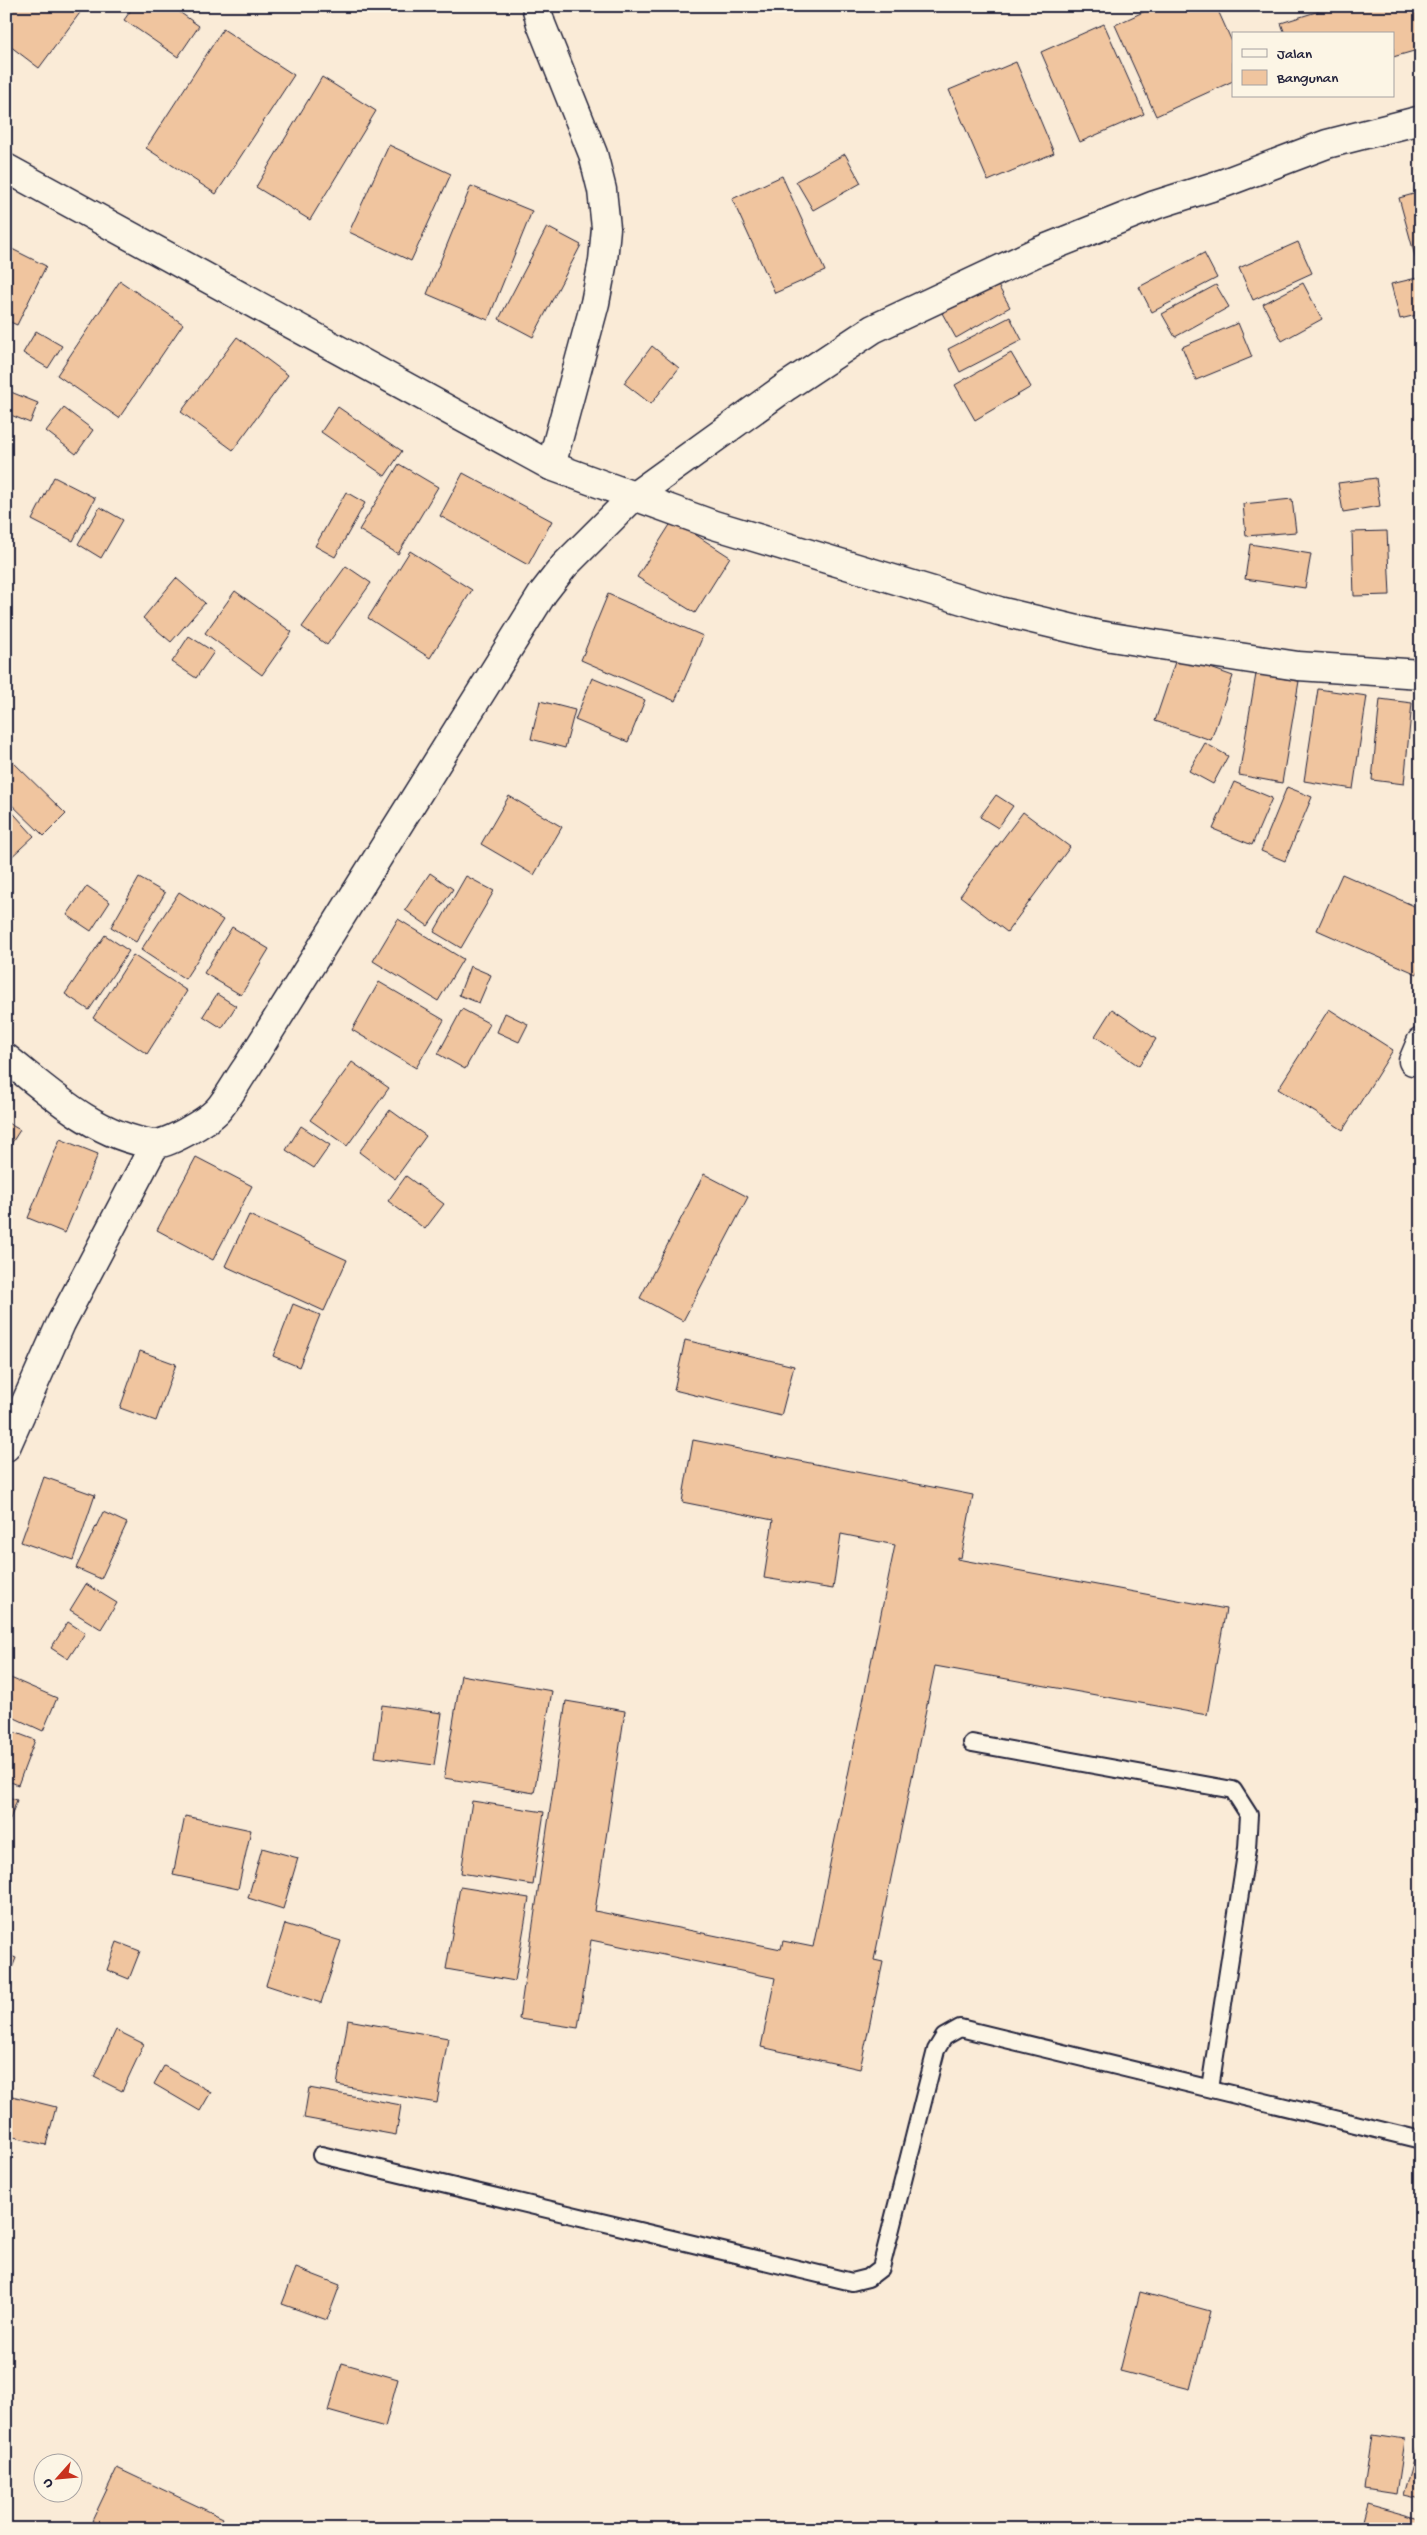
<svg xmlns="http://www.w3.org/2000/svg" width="1427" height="2535" viewBox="0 0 1427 2535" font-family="'Gochi Hand',sans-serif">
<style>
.building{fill:#f0c59f;stroke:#22223b}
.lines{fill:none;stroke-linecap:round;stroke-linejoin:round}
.service-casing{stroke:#22223b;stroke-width:20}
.minor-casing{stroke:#22223b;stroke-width:31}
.service{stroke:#fcf5e5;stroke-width:16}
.minor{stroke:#fcf5e5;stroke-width:28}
</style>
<rect width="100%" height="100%" fill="#faebd7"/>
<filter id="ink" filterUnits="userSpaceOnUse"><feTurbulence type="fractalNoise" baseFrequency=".02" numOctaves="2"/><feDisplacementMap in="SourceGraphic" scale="10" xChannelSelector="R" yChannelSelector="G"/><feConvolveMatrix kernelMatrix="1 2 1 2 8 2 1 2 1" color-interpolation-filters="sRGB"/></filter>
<g filter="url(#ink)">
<g class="building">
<path d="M6 6H85L39 68 6 43Z"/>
<path d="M134 6H171L199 26 178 57 124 20Z"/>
<path d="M1156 6H1216L1233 44V81L1156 116 1115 25Z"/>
<path d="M1335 6H1421V49L1393 57V34H1285L1281 23Z"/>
<path d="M1104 24 1144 114 1080 142 1041 52Z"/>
<path d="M223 29 294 75 216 194 146 148Z"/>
<path d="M1016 62 1054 153 988 181 949 90Z"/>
<path d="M322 77 376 111 310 220 256 187Z"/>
<path d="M389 145 451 174 411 261 349 232Z"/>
<path d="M845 154 861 183 813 210 796 181Z"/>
<path d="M782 176 825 271 775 293 732 199Z"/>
<path d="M471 186 532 211 488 320 427 294Z"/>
<path d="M1421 192V266L1418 267 1399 198Z"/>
<path d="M547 227 581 245 533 337 499 319Z"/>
<path d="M1298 242 1312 273 1253 300 1239 268Z"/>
<path d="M6 246 46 266 17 325 6 320Z"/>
<path d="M1204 253 1217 278 1152 312 1139 287Z"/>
<path d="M1421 277V314L1400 319 1391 284Z"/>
<path d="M120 281 183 324 119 418 57 375Z"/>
<path d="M996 282 1010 307 956 338 942 313Z"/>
<path d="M1303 283 1322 319 1282 341 1263 304Z"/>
<path d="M1216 285 1229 307 1175 337 1162 314Z"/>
<path d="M1010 317 1022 340 960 372 948 349Z"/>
<path d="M1238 323 1252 357 1196 380 1182 347Z"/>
<path d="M36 331 62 346 48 368 23 353Z"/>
<path d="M237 337 288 375 233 450 181 412Z"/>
<path d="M652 346 679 368 651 404 624 383Z"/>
<path d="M1011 353 1031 387 975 420 955 385Z"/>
<path d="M6 390 38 403 30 423 6 413Z"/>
<path d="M338 407 402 451 385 476 321 432Z"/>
<path d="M64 408 93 430 76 454 46 431Z"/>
<path d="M399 464 438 487 398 554 359 530Z"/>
<path d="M463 473 552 521 528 565 440 516Z"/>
<path d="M54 477 95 498 73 541 32 520Z"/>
<path d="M1376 478 1380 506 1343 512 1338 483Z"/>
<path d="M346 492 365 503 335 557 315 546Z"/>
<path d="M1292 499 1296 532 1246 536 1243 504Z"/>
<path d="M100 507 123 520 101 558 78 544Z"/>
<path d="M673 520 730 557 695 613 637 577Z"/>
<path d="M1387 531 1390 595 1354 596 1352 532Z"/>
<path d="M1250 544 1311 554 1305 588 1245 579Z"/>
<path d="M410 551 472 590 430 658 368 618Z"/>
<path d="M346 566 371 583 327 645 302 627Z"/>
<path d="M176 578 205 603 171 642 143 618Z"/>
<path d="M235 591 292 632 262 675 205 633Z"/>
<path d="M608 594 703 636 675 701 581 660Z"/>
<path d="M189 636 214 652 196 678 172 662Z"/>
<path d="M1177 656 1233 676 1211 740 1155 721Z"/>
<path d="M1256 674 1299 681 1282 783 1239 775Z"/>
<path d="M592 678 645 700 628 742 575 720Z"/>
<path d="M1318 689 1367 696 1353 789 1304 781Z"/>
<path d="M1380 699 1412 703 1404 784 1372 780Z"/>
<path d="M540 701 575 710 565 748 531 739Z"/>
<path d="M1205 743 1228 756 1213 784 1189 771Z"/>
<path d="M11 760 66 814 44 836 6 799V765Z"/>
<path d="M1234 782 1272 798 1252 845 1213 829Z"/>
<path d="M1287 787 1312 797 1285 861 1261 851Z"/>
<path d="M996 795 1013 806 998 828 980 817Z"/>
<path d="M509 796 562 827 534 875 481 844Z"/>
<path d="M6 805 34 836 7 861H6Z"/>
<path d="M1023 812 1070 847 1007 932 960 896Z"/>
<path d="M430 873 453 889 428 926 405 910Z"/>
<path d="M1342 874 1421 909V965L1417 974 1317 930Z"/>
<path d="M466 876 494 891 461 948 434 932Z"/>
<path d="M139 878 165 893 136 942 111 927Z"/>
<path d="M87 886 110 902 91 931 67 915Z"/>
<path d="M179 892 223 920 185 979 141 950Z"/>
<path d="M398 919 463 959 438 1001 373 961Z"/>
<path d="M232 927 269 949 241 995 204 973Z"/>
<path d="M105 935 129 951 89 1010 65 994Z"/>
<path d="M133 955 187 991 147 1054 93 1018Z"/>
<path d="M470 966 491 975 479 1003 459 995Z"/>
<path d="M379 982 444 1020 416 1068 352 1030Z"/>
<path d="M217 994 236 1006 222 1028 203 1016Z"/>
<path d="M462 1009 490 1024 465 1069 438 1054Z"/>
<path d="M1112 1009 1156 1039 1139 1066 1095 1036Z"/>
<path d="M1329 1009 1393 1050 1343 1130 1278 1089Z"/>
<path d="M505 1013 528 1024 519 1042 497 1032Z"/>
<path d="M352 1062 389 1088 347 1146 310 1120Z"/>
<path d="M390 1110 426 1136 395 1179 359 1152Z"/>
<path d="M6 1122 20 1130 6 1152Z"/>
<path d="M301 1126 330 1145 314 1168 286 1150Z"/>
<path d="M60 1139 98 1154 65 1233 28 1218Z"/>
<path d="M196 1157 252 1186 213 1260 157 1230Z"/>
<path d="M704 1174 748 1197 683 1321 640 1298Z"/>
<path d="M406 1176 444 1204 425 1229 388 1201Z"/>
<path d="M249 1215 347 1260 324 1311 225 1266Z"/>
<path d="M293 1304 320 1315 299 1367 273 1356Z"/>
<path d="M685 1340 794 1366 781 1416 674 1390Z"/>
<path d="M140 1351 176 1364 156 1421 120 1408Z"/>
<path d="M693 1440 973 1495 961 1558 957 1557V1559L1226 1609 1207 1715 935 1666 874 1960 883 1962 860 2069 761 2047 775 1978 591 1940 578 2028 519 2019 566 1701 625 1711 595 1911 781 1949 783 1941 813 1947 895 1545 841 1534 833 1589 764 1578 773 1520 682 1502Z"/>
<path d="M44 1477 95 1495 73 1560 21 1542Z"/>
<path d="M103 1512 127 1523 101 1579 76 1568Z"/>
<path d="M86 1584 117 1603 101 1629 70 1610Z"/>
<path d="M68 1622 85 1633 68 1659 51 1648Z"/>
<path d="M461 1675 552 1691 534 1793 444 1778Z"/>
<path d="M6 1676 57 1698 43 1731 6 1714Z"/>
<path d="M382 1705 442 1713 434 1765 375 1757Z"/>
<path d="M6 1729 35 1740 18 1785 6 1780Z"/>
<path d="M6 1796 17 1800 6 1830Z"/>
<path d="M472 1801 544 1812 533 1885 461 1873Z"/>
<path d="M185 1816 251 1830 238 1889 173 1875Z"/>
<path d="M262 1848 298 1858 283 1909 248 1898Z"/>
<path d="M460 1887 529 1898 515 1981 446 1969Z"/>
<path d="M285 1924 341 1941 321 2003 266 1985Z"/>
<path d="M117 1942 140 1951 129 1979 107 1970Z"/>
<path d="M6 1954 16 1958 8 1978 6 1977Z"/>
<path d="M348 2020 448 2038 437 2103 337 2085Z"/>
<path d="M116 2030 144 2044 122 2091 94 2077Z"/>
<path d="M164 2066 211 2092 200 2111 154 2084Z"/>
<path d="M309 2088 401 2105 396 2135 304 2118Z"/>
<path d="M8 2095 56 2107 46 2145 6 2135Z"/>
<path d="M296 2268 340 2285 327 2320 282 2304Z"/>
<path d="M1140 2292 1210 2311 1190 2389 1120 2371Z"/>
<path d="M342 2363 398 2379 385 2427 328 2411Z"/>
<path d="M1372 2435 1405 2440 1397 2494 1364 2489Z"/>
<path d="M1419 2441 1421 2442V2499L1404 2495Z"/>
<path d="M117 2468 223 2518 218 2529H109L92 2521Z"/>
<path d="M1367 2503 1421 2518V2529H1360Z"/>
</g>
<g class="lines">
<defs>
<g id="service">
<path d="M972 1743 1233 1790 1249 1815 1247 1848 1210 2088"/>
<path d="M321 2155 852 2282 868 2278 881 2268 936 2050 944 2037 960 2028 1421 2140"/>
</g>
<g id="minor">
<path d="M536 6 541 24 593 154 602 190 606 228 603 261 595 303 551 466"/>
<path d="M6 168 551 466 714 525 999 611 1099 635 1192 650 1298 666 1421 674"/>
<path d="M6 1058C49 1092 95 1136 153 1144 166 1146 207 1121 217 1111 228 1099 237 1081 247 1067L543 593 564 566 633 497 787 386 873 329 1037 252 1155 205 1224 183 1327 144 1421 120"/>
<path d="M1413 1061 1421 1042"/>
<path d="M6 1447 61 1323 155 1144"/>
</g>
</defs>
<use href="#service" class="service-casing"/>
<use href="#minor" class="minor-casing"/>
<use href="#service" class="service"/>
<use href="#minor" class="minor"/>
</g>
</g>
<rect width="1427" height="2535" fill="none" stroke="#fcf5e5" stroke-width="25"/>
<rect x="12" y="12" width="1402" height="2510" fill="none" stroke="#22223b" stroke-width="2" filter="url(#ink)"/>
<rect x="1232" y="32" width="162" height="65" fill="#fcf5e5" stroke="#a5a1a1"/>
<rect x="1242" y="49" width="25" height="8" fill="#fcf5e5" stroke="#a5a1a1"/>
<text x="1277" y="58" font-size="15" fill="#22223b">Jalan</text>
<rect x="1242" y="70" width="25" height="15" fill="#f0c59f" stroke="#a5a1a1"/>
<text x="1277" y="82" font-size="15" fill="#22223b">Bangunan</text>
<g transform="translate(58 2478) rotate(243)"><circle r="24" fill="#fcf5e5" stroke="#a5a1a1"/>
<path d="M0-4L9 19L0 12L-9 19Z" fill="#c8321e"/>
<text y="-8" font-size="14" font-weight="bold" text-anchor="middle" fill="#22223b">U</text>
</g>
</svg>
